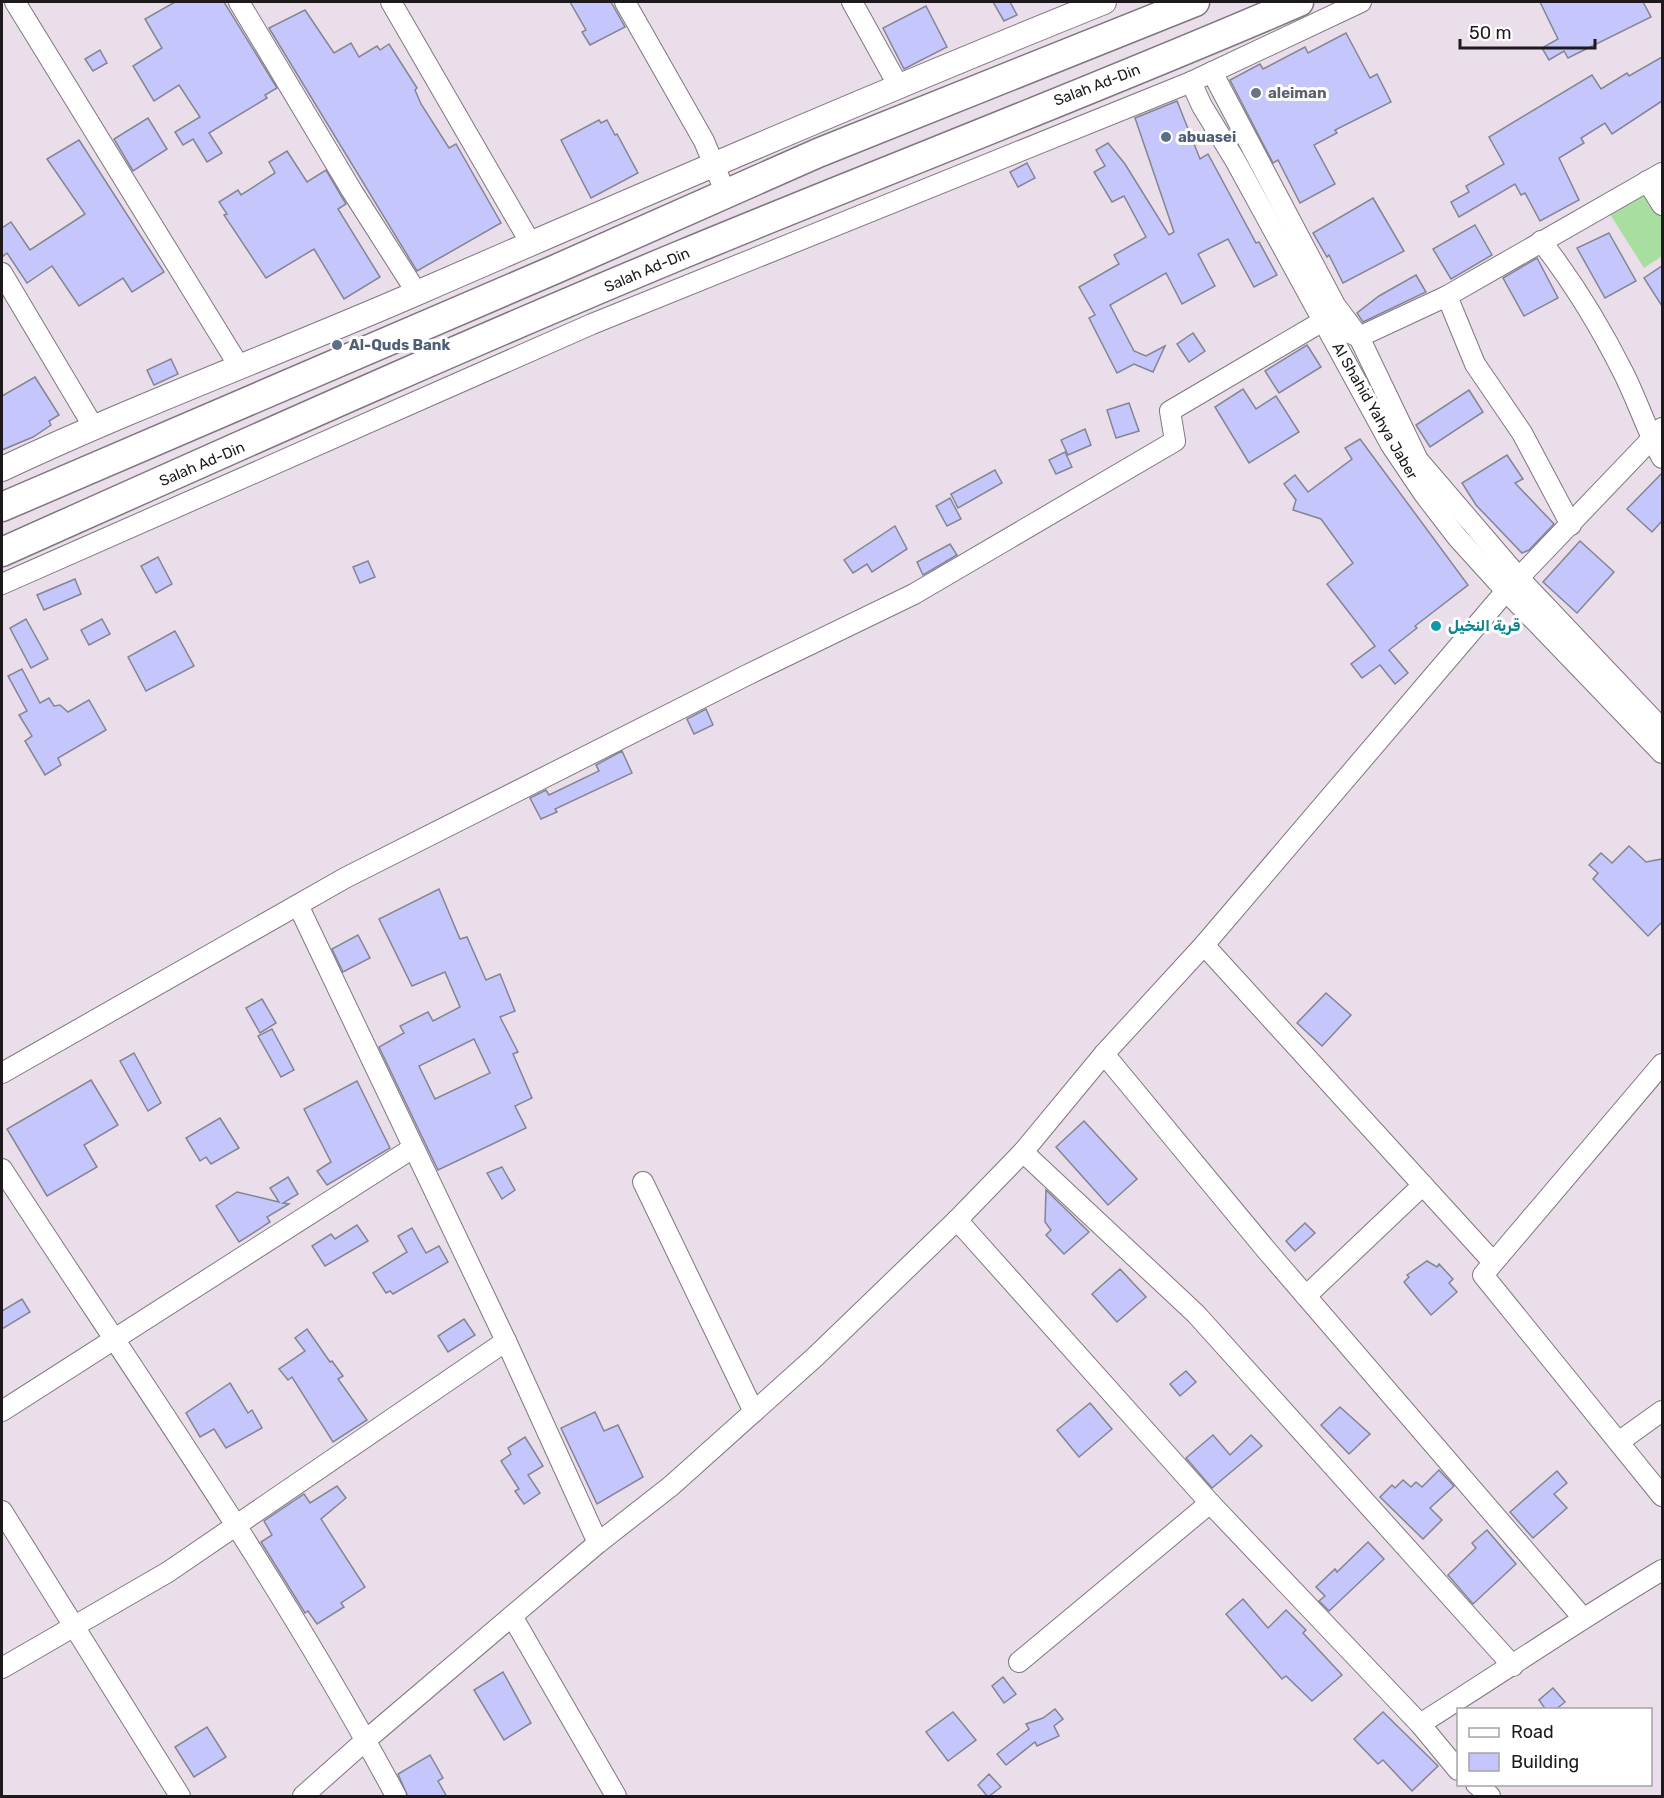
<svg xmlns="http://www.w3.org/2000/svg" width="1664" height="1798" viewBox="0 0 1664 1798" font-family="Rubik,'Noto Naskh Arabic',sans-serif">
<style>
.green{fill:#a8dfa0}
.building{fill:#c5c7fc;stroke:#848592;stroke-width:1.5;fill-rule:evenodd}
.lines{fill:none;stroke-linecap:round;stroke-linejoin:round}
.minor-casing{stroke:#807680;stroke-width:22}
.major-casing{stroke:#807680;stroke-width:26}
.highway-casing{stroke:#807680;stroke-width:31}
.minor{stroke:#fff;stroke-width:20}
.major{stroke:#fff;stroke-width:24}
.highway{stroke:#fff;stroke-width:28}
.worship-dot{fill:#6b7280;stroke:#fff;stroke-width:2}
.service-dot{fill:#5c6f8a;stroke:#fff;stroke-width:2}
.culture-dot{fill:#0f9aa8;stroke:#fff;stroke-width:2}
.labels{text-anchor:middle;stroke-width:6;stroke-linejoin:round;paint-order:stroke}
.street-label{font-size:15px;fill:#1d191d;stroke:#fff}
.worship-label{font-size:15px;font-weight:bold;fill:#5b616d;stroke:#fff;text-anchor:start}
.service-label{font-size:15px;font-weight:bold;fill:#4e5e75;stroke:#fff;text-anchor:start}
.culture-label{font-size:15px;font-weight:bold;fill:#0d838f;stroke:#fff;text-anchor:start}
</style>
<rect width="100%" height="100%" fill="#e9dee9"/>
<path class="green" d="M1652 188 1662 204V256L1644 268 1608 211Z"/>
<g class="building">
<path d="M175 2H224L277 88 265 95 267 98 209 133 222 153 207 162 193 139 183 145 175 132 200 117 179 85 154 101 133 66 162 48 145 19Z"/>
<path d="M570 2H611L625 27 590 45 582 32 586 30Z"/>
<path d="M993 2H1010L1017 15 1004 21Z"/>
<path d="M1540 2H1643L1651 17 1568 58 1564 51 1549 60 1542 48 1558 39Z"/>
<path d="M926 6 947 47 904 69 883 28Z"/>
<path d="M305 10 334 53 351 43 359 57 377 46 380 50 389 44 417 88 415 90 421 104 449 148 456 144 501 223 417 271 269 28Z"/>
<path d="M1346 33 1370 78 1377 74 1391 102 1335 130 1337 133 1314 145 1335 184 1300 203 1278 160 1273 163 1230 80 1260 64 1263 69 1305 47 1308 53Z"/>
<path d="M100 50 107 63 93 71 85 59Z"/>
<path d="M1662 57V101L1612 134 1605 123 1581 138 1584 143 1559 158 1579 200 1540 221 1525 193 1521 195 1515 184 1459 217 1451 202 1469 192 1466 186 1504 164 1489 137 1592 75 1601 89 1627 73 1629 76Z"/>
<path d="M1177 101 1200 159 1208 154 1256 243 1259 242 1277 275 1254 287 1228 239 1198 254 1215 286 1182 304 1166 273 1110 305 1134 351 1146 356 1165 346 1153 372 1134 364 1117 373 1089 318 1095 315 1079 287 1119 264 1114 255 1146 237 1124 196 1112 202 1094 172 1105 166 1096 150 1108 143 1125 164 1169 235 1174 232 1135 118Z"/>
<path d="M148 118 167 149 133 171 114 139Z"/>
<path d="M599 120 601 123 607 120 615 135 617 134 638 173 591 198 561 140Z"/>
<path d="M79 140 164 272 132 292 123 278 79 306 52 266 27 283 7 253 2 257V228L11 222 30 250 85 214 47 159Z"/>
<path d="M287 151 307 182 326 170 346 204 338 209 380 277 344 299 314 249 266 278 224 215 227 214 219 202 238 190 241 195 275 173 269 162Z"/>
<path d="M1027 163 1035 178 1018 187 1010 172Z"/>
<path d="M1373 198 1404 251 1343 283 1329 255 1327 257 1313 233Z"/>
<path d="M1475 225 1492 255 1451 279 1433 249Z"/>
<path d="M1609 233 1636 281 1605 298 1577 248Z"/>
<path d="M1537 258 1558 298 1524 316 1503 278Z"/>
<path d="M1662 266V306L1644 278Z"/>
<path d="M1416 275 1426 292 1363 322 1357 313 1379 296Z"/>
<path d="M1193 333 1205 351 1189 362 1177 344Z"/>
<path d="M1307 345 1321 367 1279 393 1265 371Z"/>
<path d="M171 359 178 374 154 385 147 370Z"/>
<path d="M35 377 59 415 49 421 51 425 33 437 2 450V396Z"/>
<path d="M1243 389 1256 409 1276 396 1299 432 1249 463 1215 407Z"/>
<path d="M1469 390 1483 412 1430 447 1416 425Z"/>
<path d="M1129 403 1139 431 1116 438 1107 410Z"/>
<path d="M1085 429 1091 445 1068 455 1061 440Z"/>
<path d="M1360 439 1468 585 1415 626 1417 628 1389 650 1408 673 1395 684 1380 665 1362 678 1351 664 1375 646 1327 584 1353 563 1321 519 1293 510 1296 500 1284 484 1295 475 1308 492 1352 459 1345 448Z"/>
<path d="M1065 452 1072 467 1056 474 1049 460Z"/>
<path d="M1507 455 1523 479 1515 483 1554 524 1529 550 1522 553 1476 505 1462 483Z"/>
<path d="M995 470 1002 483 958 508 951 494Z"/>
<path d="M1662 473V521L1652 532 1627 509Z"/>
<path d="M950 498 961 519 947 526 936 506Z"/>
<path d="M895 526 907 549 872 572 867 564 853 573 844 560Z"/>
<path d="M1580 541 1614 572 1577 613 1543 582Z"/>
<path d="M950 544 957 555 923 575 917 562Z"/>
<path d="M158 557 172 584 156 593 141 566Z"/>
<path d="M368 561 375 577 360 583 353 567Z"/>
<path d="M75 579 81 594 44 610 37 595Z"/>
<path d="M26 619 48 659 31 668 10 628Z"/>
<path d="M102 619 110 634 89 645 81 630Z"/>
<path d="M175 631 194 666 146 691 128 657Z"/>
<path d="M22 669 40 703 49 698 54 706 60 705 68 712 89 700 106 730 58 758 61 765 45 775 25 741 32 736 19 715 27 711 8 676Z"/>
<path d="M706 709 713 725 694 734 687 719Z"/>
<path d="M622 751 632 773 555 809 557 812 541 819 530 798 546 790 549 795 599 771 596 765Z"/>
<path d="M1629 846 1646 862 1662 859V922L1648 936 1593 879 1598 873 1589 865 1601 853 1612 863Z"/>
<path d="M439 889 460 939 467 937 486 980 500 974 515 1011 500 1017 518 1052 513 1054 532 1098 515 1106 526 1128 438 1170 379 1047 404 1033 400 1026 428 1012 433 1021 460 1007 445 972 412 986 379 919ZM474 1039 490 1073 435 1099 419 1066Z"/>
<path d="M358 935 370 958 343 972 332 949Z"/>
<path d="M1326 993 1351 1015 1322 1046 1297 1023Z"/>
<path d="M262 999 276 1023 260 1033 246 1008Z"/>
<path d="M272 1029 294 1070 281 1077 258 1036Z"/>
<path d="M134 1053 161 1103 148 1111 120 1061Z"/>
<path d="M91 1080 118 1125 84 1145 97 1167 47 1196 7 1129Z"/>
<path d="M357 1081 390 1148 327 1185 317 1171 331 1162 304 1109Z"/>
<path d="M220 1118 239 1148 211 1164 206 1157 200 1161 186 1138Z"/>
<path d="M1084 1121 1137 1179 1108 1205 1056 1147Z"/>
<path d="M502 1167 515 1190 502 1199 487 1173Z"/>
<path d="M288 1177 298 1194 283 1203 289 1204 267 1217 270 1222 239 1242 216 1206 237 1192 279 1202 270 1188Z"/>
<path d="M1046 1190 1089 1232 1064 1254 1046 1235 1051 1230 1045 1222Z"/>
<path d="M1305 1223 1315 1233 1295 1251 1286 1241Z"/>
<path d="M357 1225 368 1241 325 1266 312 1246 331 1234 335 1239Z"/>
<path d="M412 1228 426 1253 439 1246 448 1262 393 1294 390 1291 386 1293 373 1273 407 1252 398 1236Z"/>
<path d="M1427 1261 1437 1267 1439 1264 1453 1279 1449 1283 1457 1292 1431 1315 1404 1282 1409 1277 1407 1275Z"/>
<path d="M1120 1269 1146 1297 1117 1322 1092 1294Z"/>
<path d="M22 1299 30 1312 2 1329V1311Z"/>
<path d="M464 1319 475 1335 448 1352 438 1336Z"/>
<path d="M307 1329 330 1362 332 1361 343 1376 338 1379 367 1420 333 1442 292 1377 288 1380 279 1369 305 1351 295 1338Z"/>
<path d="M1186 1371 1196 1382 1180 1396 1170 1384Z"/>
<path d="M230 1383 248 1413 252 1410 262 1428 226 1448 214 1429 200 1437 186 1413Z"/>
<path d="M1090 1403 1112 1429 1079 1457 1057 1430Z"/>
<path d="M1340 1407 1370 1434 1349 1454 1321 1425Z"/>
<path d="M595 1412 604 1431 618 1425 643 1477 597 1504 561 1428Z"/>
<path d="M1213 1435 1230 1455 1251 1435 1262 1446 1212 1488 1186 1458Z"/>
<path d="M525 1437 543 1466 528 1475 540 1493 524 1504 515 1491 519 1489 501 1461 511 1454 508 1448Z"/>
<path d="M1439 1470 1454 1486 1430 1508 1442 1520 1423 1539 1380 1497 1392 1485 1395 1488 1403 1480 1411 1487 1416 1482 1422 1487Z"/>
<path d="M1557 1471 1567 1483 1554 1494 1567 1508 1533 1538 1510 1512Z"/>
<path d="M337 1486 346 1498 321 1519 365 1587 341 1603 344 1607 317 1624 308 1611 305 1613 261 1542 272 1535 264 1521 304 1494 310 1503Z"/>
<path d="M1487 1530 1516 1564 1473 1604 1448 1575 1476 1548 1472 1543Z"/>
<path d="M1368 1542 1384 1559 1329 1611 1319 1601 1325 1596 1316 1587 1335 1569 1337 1572Z"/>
<path d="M1243 1599 1268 1628 1286 1610 1306 1630 1303 1633 1342 1675 1312 1701 1286 1676 1282 1679 1226 1614Z"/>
<path d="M503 1672 531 1723 504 1740 474 1690Z"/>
<path d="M1003 1677 1016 1694 1004 1703 992 1686Z"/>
<path d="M1553 1688 1565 1702 1555 1710H1546L1539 1700Z"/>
<path d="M1055 1709 1063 1719 1054 1726 1059 1736 1037 1746 1035 1742 1006 1765 997 1754 1029 1729 1026 1724 1043 1718Z"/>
<path d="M953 1712 976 1740 948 1761 926 1732Z"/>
<path d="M1383 1712 1438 1766 1412 1791 1383 1760 1378 1764 1354 1739Z"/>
<path d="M207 1727 226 1757 194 1777 175 1747Z"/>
<path d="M430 1755 443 1778 438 1781 447 1797H408L398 1774Z"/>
<path d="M989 1774 1001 1787 988 1797 978 1785Z"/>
</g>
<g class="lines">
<defs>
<g id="minor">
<path d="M15 2 239 366"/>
<path d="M239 2 352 191 417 293"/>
<path d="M391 2 530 242"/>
<path d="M625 2 704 141 726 194"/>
<path d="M852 2 898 85"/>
<path d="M1212 72 1335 305 1359 337 1418 460 1520 579 1662 729"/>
<path d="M1191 82 1202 106 1235 160 1391 445 1424 494 1457 537 1506 591 1662 753"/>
<path d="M1647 181 1662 205"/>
<path d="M1541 241C1573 282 1601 328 1624 374 1638 402 1647 431 1662 458"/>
<path d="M2 273 93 426"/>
<path d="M1447 296 1475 364 1522 433 1571 525"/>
<path d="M2 584 592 324 1191 82 1361 2"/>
<path d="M298 905 506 1341 598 1543"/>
<path d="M1204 945 1493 1262"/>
<path d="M1104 1054 1268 1252 1583 1618"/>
<path d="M1662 1064 1483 1275 1662 1496"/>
<path d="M2 1073 345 878 747 675 914 594 1175 441 1170 411 1323 321 1359 337 1447 296 1662 173"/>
<path d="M1023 1152 1196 1314 1513 1666"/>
<path d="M2 1169C136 1375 280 1579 396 1796"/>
<path d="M643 1182 754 1412"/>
<path d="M957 1220 1210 1503 1420 1724 1458 1770"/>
<path d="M1306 1296 1423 1185"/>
<path d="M2 1411 413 1148"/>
<path d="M1620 1441 1662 1411"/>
<path d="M2 1511 180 1796"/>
<path d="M512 1616 616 1796"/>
<path d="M1019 1662 1210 1503"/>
<path d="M2 1668 168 1572 506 1341"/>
<path d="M1420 1724C1501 1673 1580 1619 1662 1570"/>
<path d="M1476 1784 1490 1796"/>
<path d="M303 1796 366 1740 598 1543 671 1486 815 1357 957 1220 1023 1152 1104 1054 1204 945 1506 591 1662 428"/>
</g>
<path id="major" d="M2 469C138 405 279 353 417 293 645 194 873 95 1104 2"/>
<g id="highway">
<path d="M2 507 556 269 818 153 1195 2"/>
<path d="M2 552C228 451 454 349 683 254 888 169 1095 90 1299 2"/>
</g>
</defs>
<use href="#minor" class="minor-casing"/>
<use href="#major" class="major-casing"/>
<use href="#highway" class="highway-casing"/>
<use href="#minor" class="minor"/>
<use href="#major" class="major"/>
<use href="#highway" class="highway"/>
</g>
<circle class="worship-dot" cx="1256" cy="93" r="6"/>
<g class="service-dot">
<circle cx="1166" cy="137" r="6"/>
<circle cx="337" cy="345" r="6"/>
</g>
<circle class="culture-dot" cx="1436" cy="626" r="6"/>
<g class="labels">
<g class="street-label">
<text transform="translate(1097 85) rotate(-21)" y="5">Salah Ad-Din</text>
<text transform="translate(647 270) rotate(-23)" y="5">Salah Ad-Din</text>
<text transform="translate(1375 411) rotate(60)" y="5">Al Shahid Yahya Jaber</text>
<text transform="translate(202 464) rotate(-23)" y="5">Salah Ad-Din</text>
</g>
<g class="worship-label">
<text x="1268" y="98">aleiman</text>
</g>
<g class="service-label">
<text x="1178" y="142">abuasei</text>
<text x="349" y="350">Al-Quds Bank</text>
</g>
<g class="culture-label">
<text x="1448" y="631">قرية النخيل</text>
</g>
</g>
<rect width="1664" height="1798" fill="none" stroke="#1d191d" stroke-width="6"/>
<rect x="1457" y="1708" width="195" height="78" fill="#ffffff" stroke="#a5a3a5" stroke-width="1.5"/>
<rect x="1469" y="1728" width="30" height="9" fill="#ffffff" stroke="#a5a3a5" stroke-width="1.5"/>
<text x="1511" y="1738" font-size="18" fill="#1d191d">Road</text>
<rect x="1469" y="1753" width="30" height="18" fill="#c5c7fc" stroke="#a5a3a5" stroke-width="1.5"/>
<text x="1511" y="1768" font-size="18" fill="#1d191d">Building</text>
<path d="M1460 39v9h135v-9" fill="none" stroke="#1d191d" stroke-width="3"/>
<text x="1469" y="39" font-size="18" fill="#1d191d" stroke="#ffffff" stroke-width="4.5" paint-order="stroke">50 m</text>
</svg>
